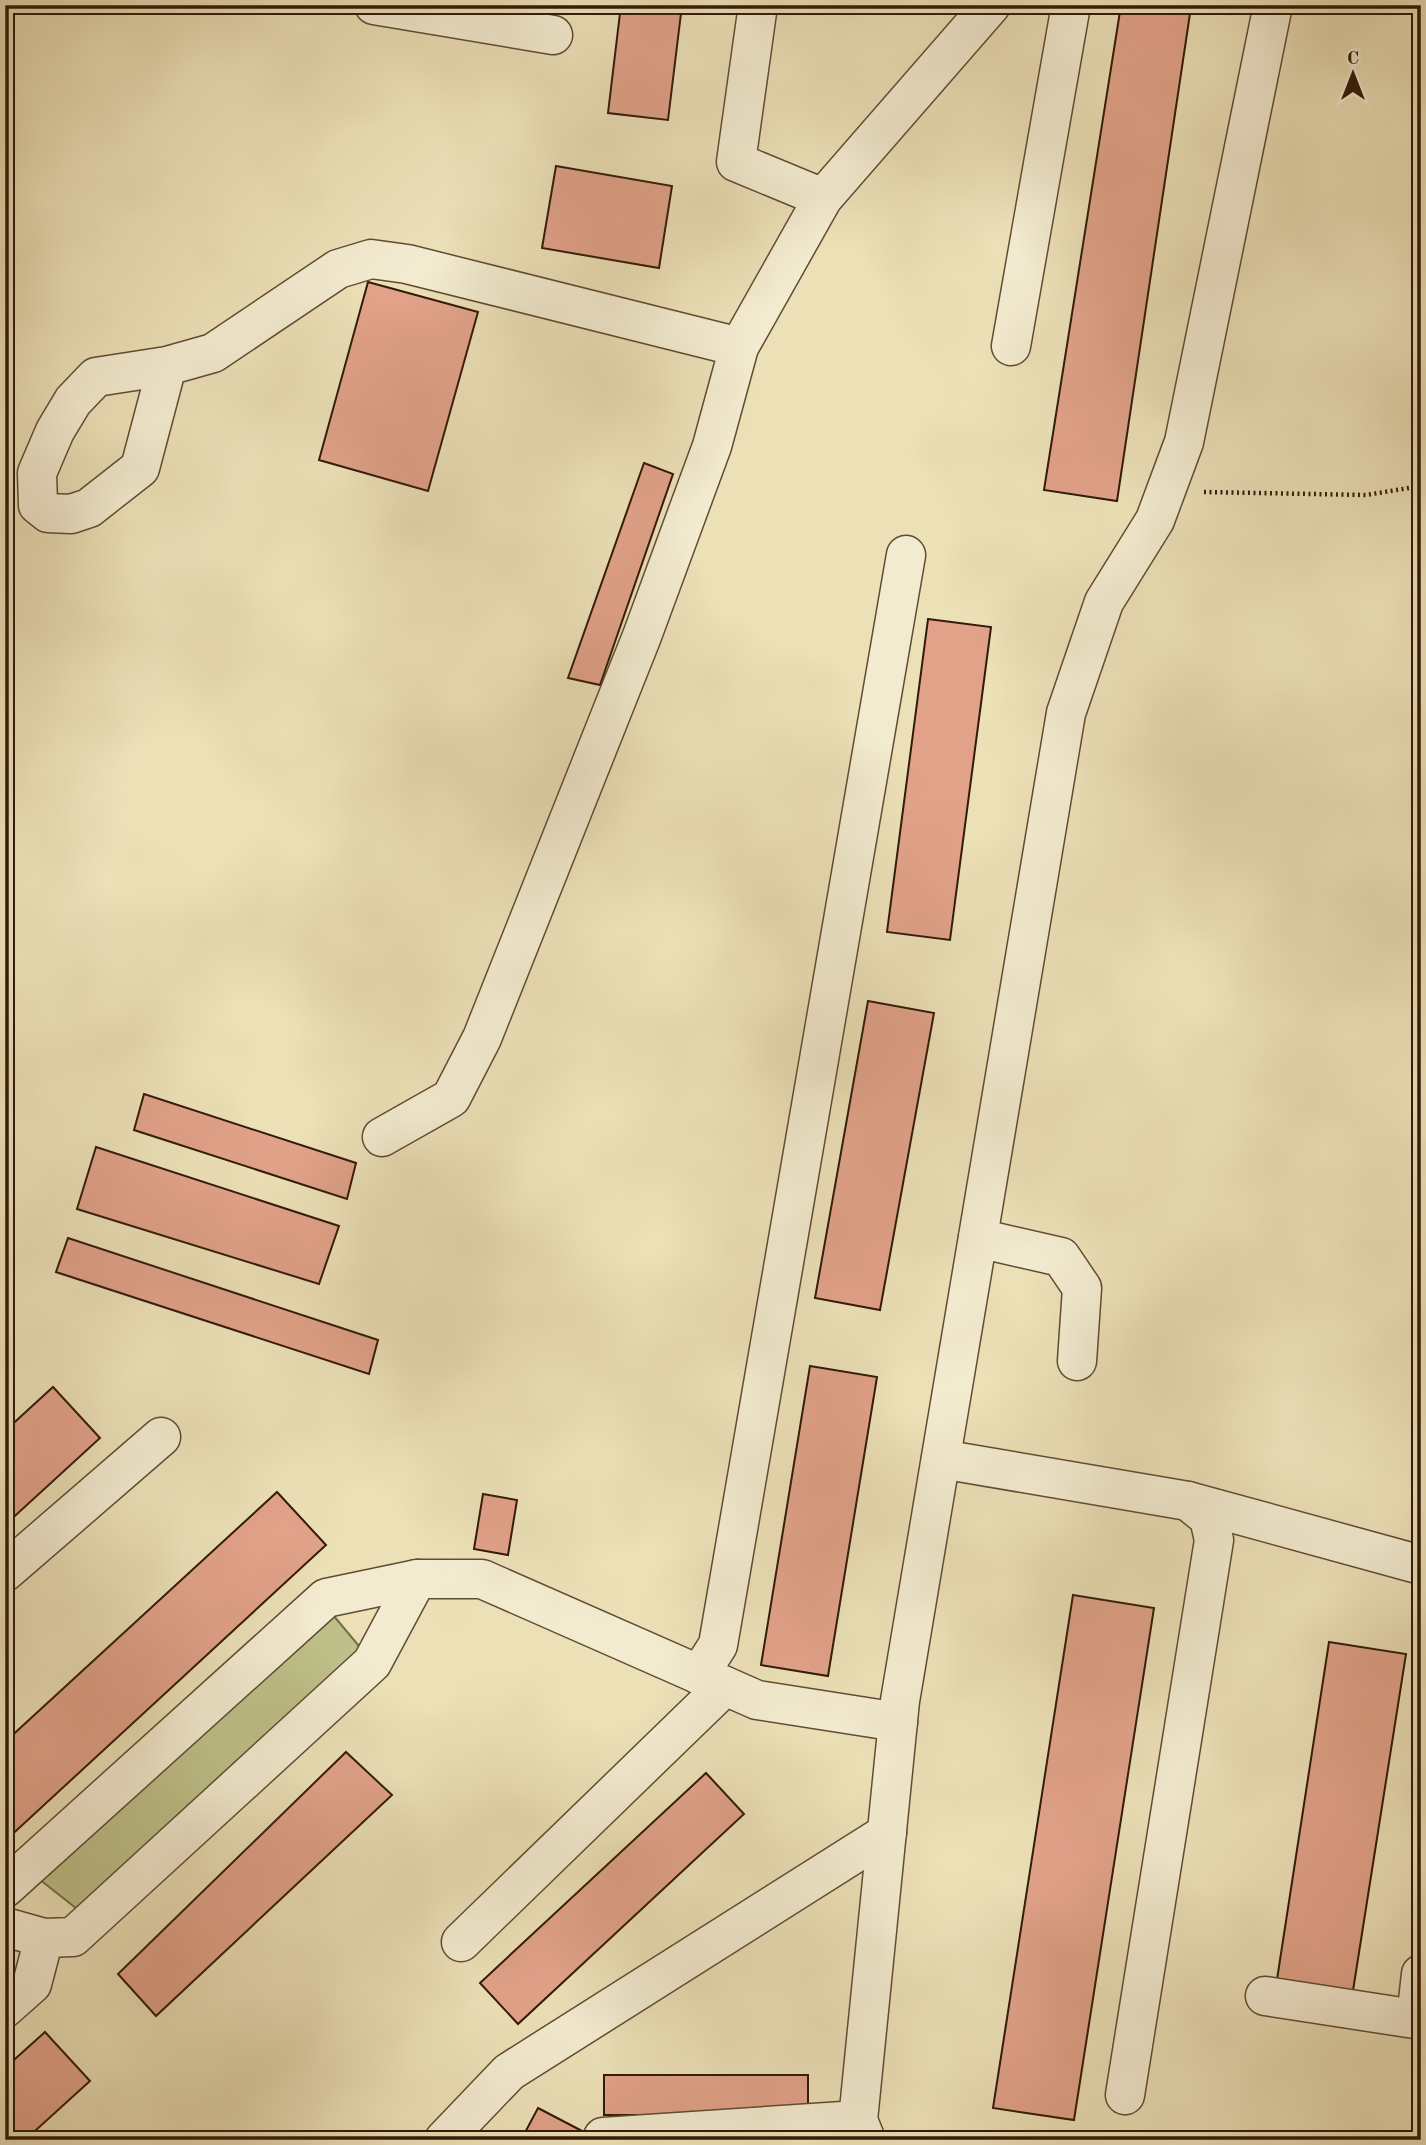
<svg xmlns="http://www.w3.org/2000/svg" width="1426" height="2145" viewBox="0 0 1426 2145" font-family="'Old Standard TT',serif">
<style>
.green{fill:#bec089;stroke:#786d49;stroke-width:2}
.building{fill:#e1a289;stroke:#321a09;stroke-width:2}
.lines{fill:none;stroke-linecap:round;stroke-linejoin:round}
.minor-casing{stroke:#604c34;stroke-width:41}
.path{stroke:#321a09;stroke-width:4.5;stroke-dasharray:2 3.5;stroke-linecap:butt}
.minor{stroke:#f3ebd0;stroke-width:38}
</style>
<rect width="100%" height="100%" fill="#ece0b7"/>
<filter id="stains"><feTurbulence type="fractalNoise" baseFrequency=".00286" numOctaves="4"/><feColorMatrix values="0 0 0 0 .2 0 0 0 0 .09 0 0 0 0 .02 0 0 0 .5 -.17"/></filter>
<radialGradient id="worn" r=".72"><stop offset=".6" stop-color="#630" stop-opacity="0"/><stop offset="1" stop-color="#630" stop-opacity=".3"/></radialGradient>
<path class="green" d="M328 1609 364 1652 77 1909 39 1879Z"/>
<g class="building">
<path d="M621 5H682L668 120 608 113Z"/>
<path d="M1121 5 1191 7 1117 501 1044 490Z"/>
<path d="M1182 5H1232L1230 14Z"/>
<path d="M556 166 672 186 659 268 542 248Z"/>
<path d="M368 282 478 312 428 491 319 460Z"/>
<path d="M644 463 673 474 600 685 568 678Z"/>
<path d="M928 619 991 627 950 940 887 932Z"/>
<path d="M868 1001 934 1013 880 1310 815 1298Z"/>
<path d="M144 1094 356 1163 347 1199 134 1130Z"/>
<path d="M96 1147 339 1226 319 1284 77 1209Z"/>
<path d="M68 1238 378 1340 369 1374 56 1272Z"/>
<path d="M810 1366 877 1377 828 1676 761 1665Z"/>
<path d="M53 1387 100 1438 5 1525V1431Z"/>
<path d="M277 1492 326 1545 5 1841V1742Z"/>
<path d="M483 1494 517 1500 508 1555 474 1549Z"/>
<path d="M1073 1595 1154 1608 1074 2120 993 2108Z"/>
<path d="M1329 1642 1406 1654 1352 1997 1276 1986Z"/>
<path d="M346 1752 392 1795 156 2016 118 1974Z"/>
<path d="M706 1773 744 1814 518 2024 480 1983Z"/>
<path d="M45 2032 90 2081 25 2140H5V2068Z"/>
<rect x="604" y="2075" width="204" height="40"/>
<path d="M538 2108 584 2132 579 2140H521Z"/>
</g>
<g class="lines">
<defs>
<g id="minor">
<path d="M374 5 553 35"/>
<path d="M758 5 736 162 823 198"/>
<path d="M1011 346 1071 5"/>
<path d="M167 366 140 468 89 508 71 514 48 513 38 505 37 473 55 431 73 401 96 377 167 366 213 353 338 269 371 259 407 264 739 347"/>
<path d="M382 1137 451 1098 482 1038 642 636 712 446 739 347 823 198 991 5"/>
<path d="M978 1238 1061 1257 1082 1288 1077 1361"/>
<path d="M941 1459 1188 1501 1209 1518 1214 1540 1125 2095"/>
<path d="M1188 1501 1421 1565"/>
<path d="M5 1572 161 1437"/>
<path d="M699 1675 718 1645 906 555"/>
<path d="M5 1888 326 1598 417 1579"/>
<path d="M5 1927 44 1938 73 1937 372 1663 417 1579H482L757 1700 898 1722"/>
<path d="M461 1942 725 1686"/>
<path d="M1265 1996 1421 2020"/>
<path d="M5 2008 32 1984 44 1938"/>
<path d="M1416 2019 1421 1974"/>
<path d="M858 2120 900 1701 1066 713 1104 602 1155 520 1184 442 1273 5"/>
<path d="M444 2140 509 2072 887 1833"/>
<path d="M602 2140 603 2137 858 2120 866 2140"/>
</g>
</defs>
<use href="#minor" class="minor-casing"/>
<path class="path" d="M1204 492 1366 495 1421 486"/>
<use href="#minor" class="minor"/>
</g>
<rect width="1426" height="2145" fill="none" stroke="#ece0b7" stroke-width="28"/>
<rect x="7" y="7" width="1412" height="2131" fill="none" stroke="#321a09" stroke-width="3.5"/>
<rect x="14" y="14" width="1398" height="2117" fill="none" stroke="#321a09" stroke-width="2"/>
<g transform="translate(1353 74)" stroke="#f3ebd0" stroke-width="5" paint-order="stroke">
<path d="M0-5L12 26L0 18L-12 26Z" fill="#321a09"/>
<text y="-10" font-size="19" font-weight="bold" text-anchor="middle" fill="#321a09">С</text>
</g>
<rect width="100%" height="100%" filter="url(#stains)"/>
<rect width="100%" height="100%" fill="url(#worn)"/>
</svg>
